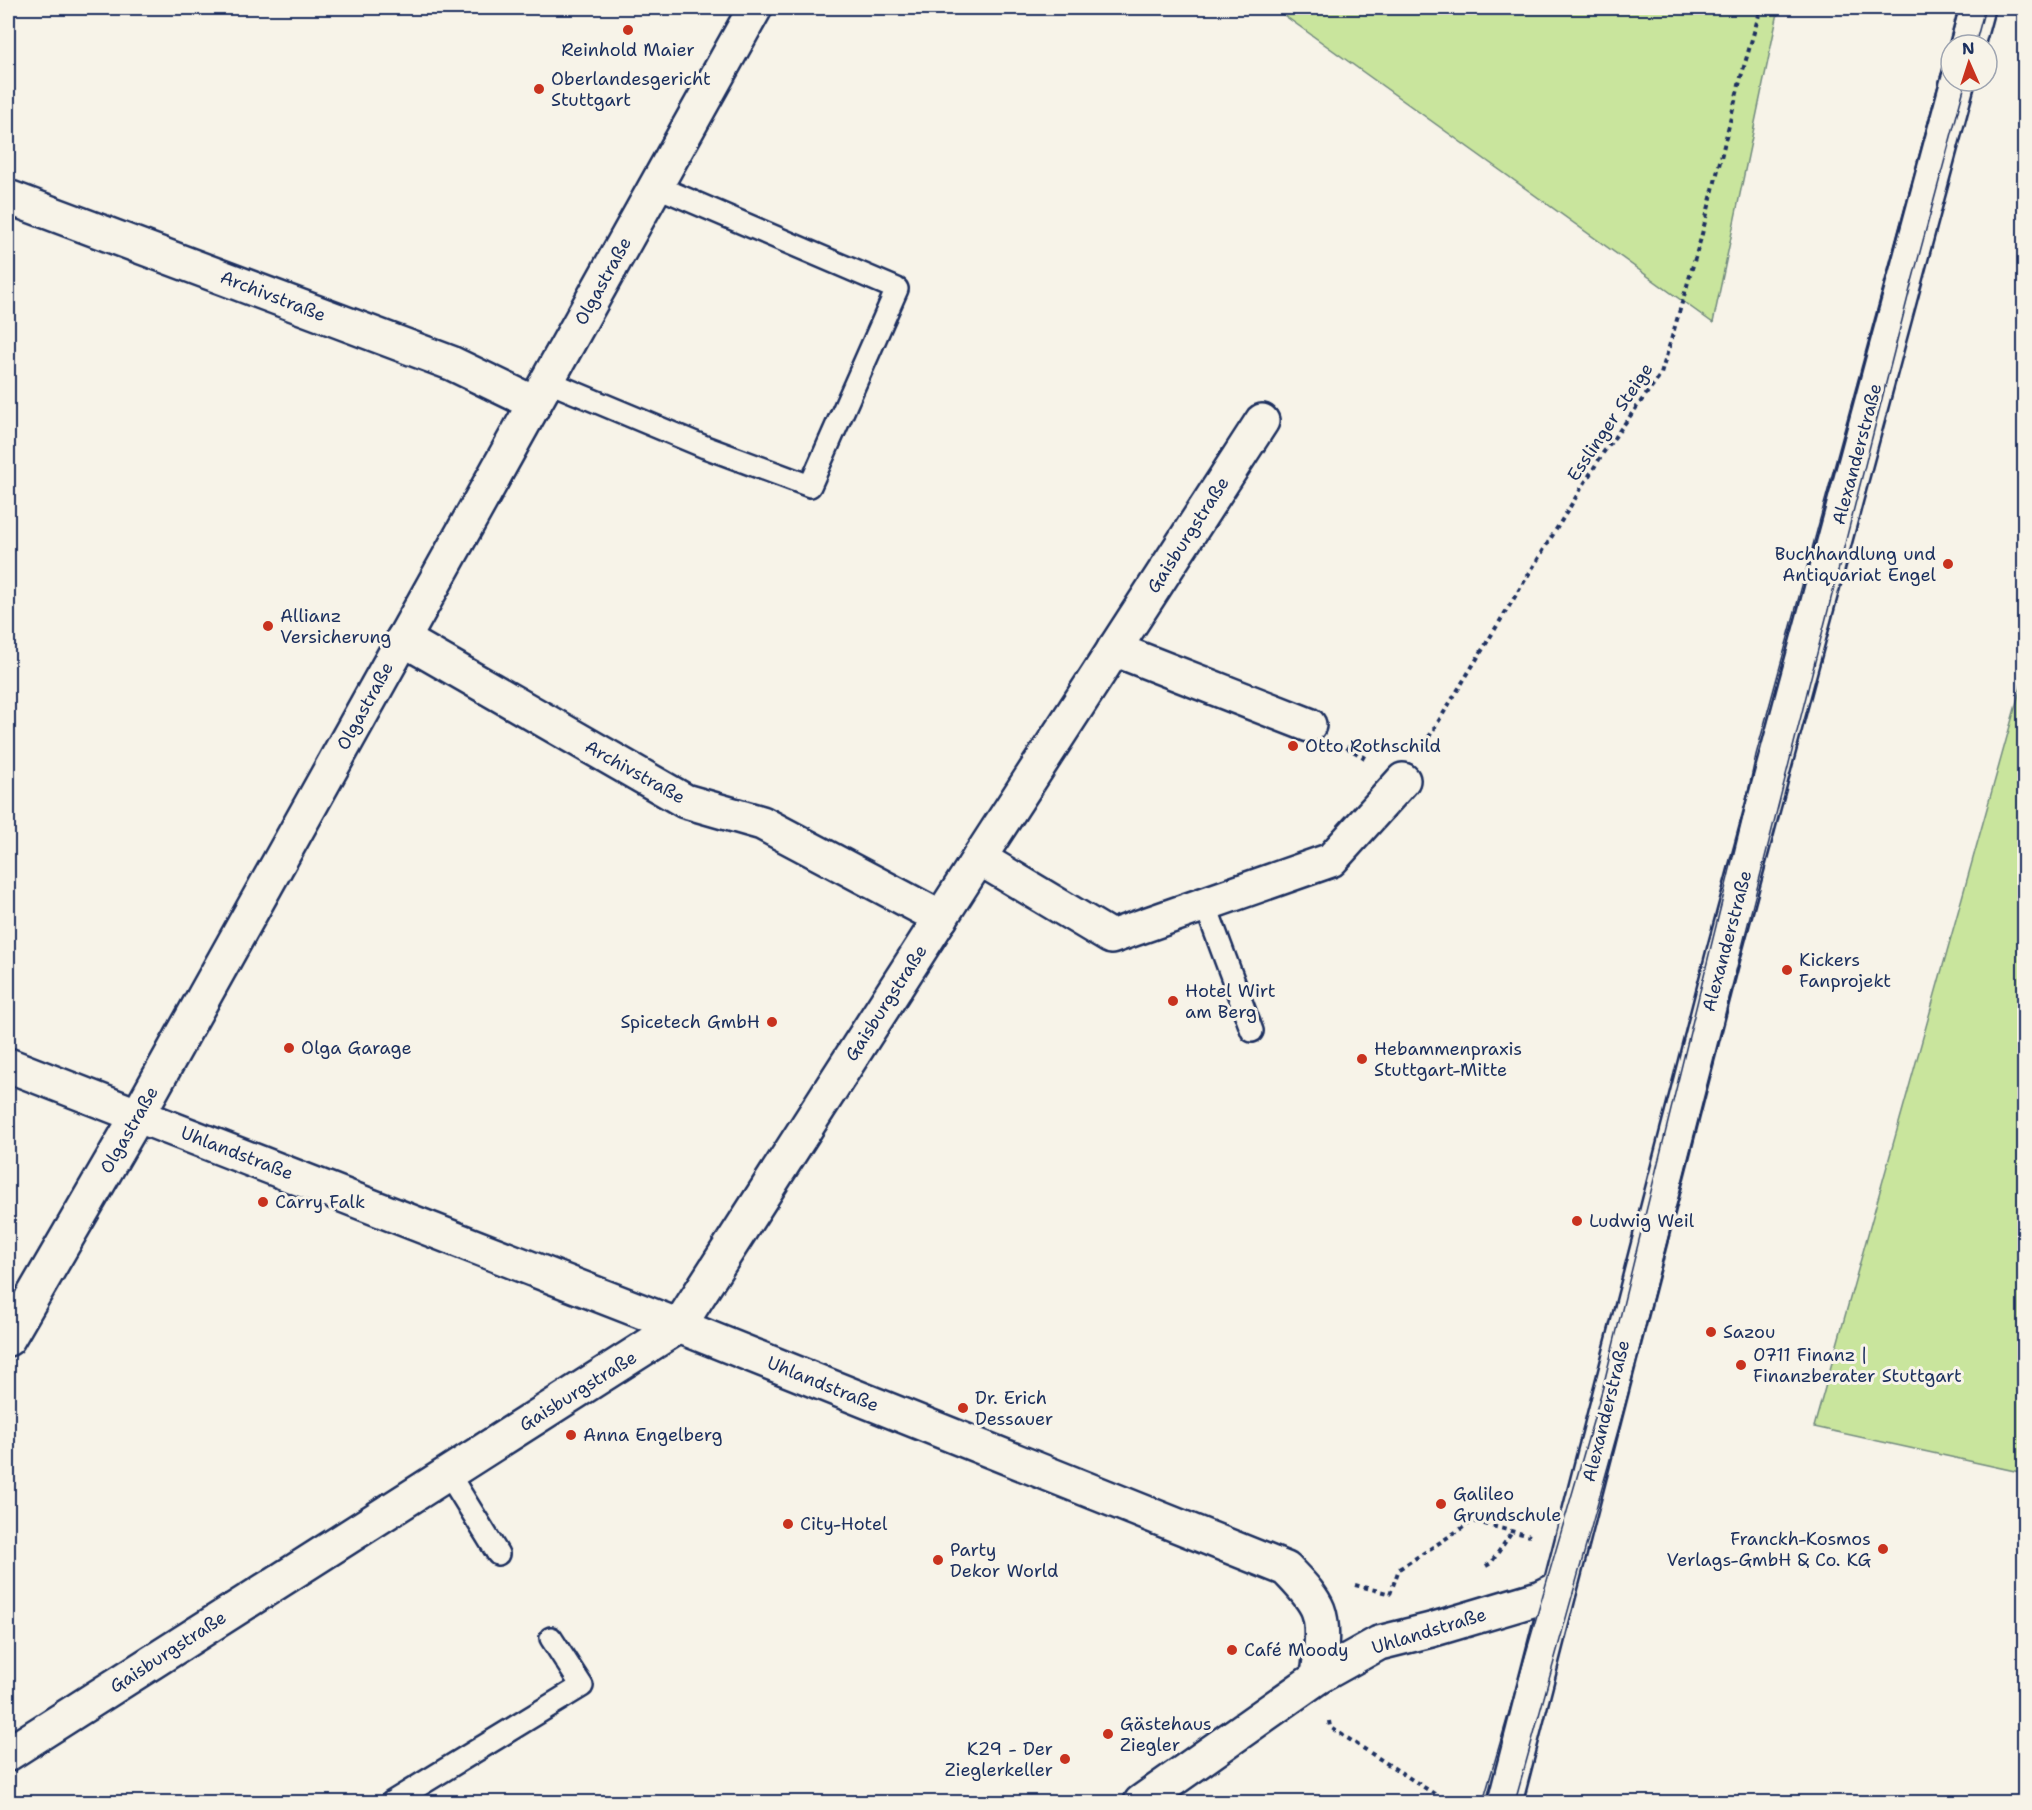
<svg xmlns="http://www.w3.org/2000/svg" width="2032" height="1810" viewBox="0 0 2032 1810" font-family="'Shantell Sans',sans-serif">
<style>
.garden{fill:#c9e59d;stroke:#728a7e;stroke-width:1.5}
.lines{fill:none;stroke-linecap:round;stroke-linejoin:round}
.lane-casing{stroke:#1b2f5e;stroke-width:26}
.street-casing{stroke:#1b2f5e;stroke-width:38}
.secondary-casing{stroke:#1b2f5e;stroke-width:38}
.path{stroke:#1b2f5e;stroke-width:4;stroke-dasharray:4.5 4.5;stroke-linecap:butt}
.lane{stroke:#f7f3e8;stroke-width:21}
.street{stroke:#f7f3e8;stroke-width:33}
.secondary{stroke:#f7f3e8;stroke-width:33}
.tram{stroke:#1b2f5e;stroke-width:1.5}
.poi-dot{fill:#c8321e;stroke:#f7f3e8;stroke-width:2}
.labels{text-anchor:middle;stroke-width:6;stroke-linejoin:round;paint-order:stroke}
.poi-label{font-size:18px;fill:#1b2f5e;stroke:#f7f3e8;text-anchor:start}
.street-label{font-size:18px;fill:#1b2f5e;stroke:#f7f3e8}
</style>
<rect width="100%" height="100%" fill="#f7f3e8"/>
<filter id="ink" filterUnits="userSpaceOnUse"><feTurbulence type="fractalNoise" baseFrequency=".0167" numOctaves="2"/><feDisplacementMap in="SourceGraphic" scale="12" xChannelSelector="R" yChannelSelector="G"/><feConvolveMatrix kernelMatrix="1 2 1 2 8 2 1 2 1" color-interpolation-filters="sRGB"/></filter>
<g filter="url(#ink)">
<g class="garden">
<path d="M1274 8H1779L1713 323Z"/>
<path d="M2024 676V1473L1814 1427Z"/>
</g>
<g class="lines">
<defs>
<g id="lane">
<path d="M547 381 705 447 810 486 897 289 656 186"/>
<path d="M1205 904 1252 1031"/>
<path d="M448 1473 498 1554"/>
<path d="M392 1802 582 1686 551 1638"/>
</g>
<g id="street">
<path d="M8 197 451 363 534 403"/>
<path d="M403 639 685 801 762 823 941 918"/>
<path d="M1114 649 1309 725"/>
<path d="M979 858 1111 937 1331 860 1403 780"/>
<path d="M8 1065 679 1326 1286 1569C1297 1581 1312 1595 1318 1610 1325 1628 1320 1658 1318 1677"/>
<path d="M8 1339 138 1115 755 8"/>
<path d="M8 1754 679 1326 979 858 1262 421"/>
<path d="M1141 1802 1318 1677 1379 1643 1431 1630 1542 1597 1560 1588"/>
</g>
<g id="secondary">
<path d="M1967 45 1977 8"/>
<path d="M1505 1802 1724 952 1958 81"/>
</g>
</defs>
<use href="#lane" class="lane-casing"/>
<use href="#street" class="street-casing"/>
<use href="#secondary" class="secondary-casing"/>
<g class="path">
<path d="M1424 745 1603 453 1661 374 1701 238 1741 77 1761 8"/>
<path d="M1346 747 1365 758"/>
<path d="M1486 1566 1491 1563 1512 1532"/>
<path d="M1355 1585 1391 1594"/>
<path d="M1390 1594 1399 1569 1473 1521 1530 1536"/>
<path d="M1329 1721 1330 1727 1447 1802"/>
</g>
<use href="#lane" class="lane"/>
<use href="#street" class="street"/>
<use href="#secondary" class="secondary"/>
<g class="tram">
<path d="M1975 45 1985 8"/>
<path d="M1483 1802 1603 1387 1743 816 1756 755 1959 8"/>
<path d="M1515 1802 1627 1398 1910 289 1966 81"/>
</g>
</g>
</g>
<g class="poi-dot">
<circle cx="628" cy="30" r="6"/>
<circle cx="539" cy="89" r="6"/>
<circle cx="1948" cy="564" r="6"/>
<circle cx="268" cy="626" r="6"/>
<circle cx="1293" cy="746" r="6"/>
<circle cx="1787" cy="970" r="6"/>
<circle cx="1173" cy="1001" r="6"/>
<circle cx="772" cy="1022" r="6"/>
<circle cx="289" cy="1048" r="6"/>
<circle cx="1362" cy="1059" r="6"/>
<circle cx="263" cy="1202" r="6"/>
<circle cx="1577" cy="1221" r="6"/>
<circle cx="1711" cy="1332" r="6"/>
<circle cx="1741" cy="1365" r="6"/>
<circle cx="963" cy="1408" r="6"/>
<circle cx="571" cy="1435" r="6"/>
<circle cx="1441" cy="1504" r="6"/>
<circle cx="788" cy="1524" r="6"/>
<circle cx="1883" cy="1549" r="6"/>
<circle cx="938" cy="1560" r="6"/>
<circle cx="1232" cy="1650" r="6"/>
<circle cx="1108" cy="1734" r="6"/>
<circle cx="1065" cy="1759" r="6"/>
</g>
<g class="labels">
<g class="poi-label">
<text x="628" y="56" text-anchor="middle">Reinhold Maier</text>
<text x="551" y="85">Oberlandesgericht<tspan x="551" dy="21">Stuttgart</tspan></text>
<text x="1936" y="560" text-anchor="end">Buchhandlung und<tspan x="1936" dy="21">Antiquariat Engel</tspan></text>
<text x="280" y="622">Allianz<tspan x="280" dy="21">Versicherung</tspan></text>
<text x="1305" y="752">Otto Rothschild</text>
<text x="1799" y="966">Kickers<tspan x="1799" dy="21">Fanprojekt</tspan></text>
<text x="1185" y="997">Hotel Wirt<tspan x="1185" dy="21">am Berg</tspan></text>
<text x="760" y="1028" text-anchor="end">Spicetech GmbH</text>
<text x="301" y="1054">Olga Garage</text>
<text x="1374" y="1055">Hebammenpraxis<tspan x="1374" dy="21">Stuttgart-Mitte</tspan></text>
<text x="275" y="1208">Carry Falk</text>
<text x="1589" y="1227">Ludwig Weil</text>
<text x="1723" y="1338">Sazou</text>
<text x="1753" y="1361">0711 Finanz |<tspan x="1753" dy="21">Finanzberater Stuttgart</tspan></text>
<text x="975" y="1404">Dr. Erich<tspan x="975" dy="21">Dessauer</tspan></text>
<text x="583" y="1441">Anna Engelberg</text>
<text x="1453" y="1500">Galileo<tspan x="1453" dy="21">Grundschule</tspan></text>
<text x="800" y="1530">City-Hotel</text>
<text x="1871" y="1545" text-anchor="end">Franckh-Kosmos<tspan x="1871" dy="21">Verlags-GmbH &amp; Co. KG</tspan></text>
<text x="950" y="1556">Party<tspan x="950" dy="21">Dekor World</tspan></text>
<text x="1244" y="1656">Café Moody</text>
<text x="1120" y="1730">Gästehaus<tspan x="1120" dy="21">Ziegler</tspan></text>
<text x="1053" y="1755" text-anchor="end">K29 - Der<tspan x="1053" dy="21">Zieglerkeller</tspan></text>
</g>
<g class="street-label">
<text transform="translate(603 281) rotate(-61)" y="6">Olgastraße</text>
<text transform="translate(273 296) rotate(21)" y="6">Archivstraße</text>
<text transform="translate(1610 422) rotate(-56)" y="6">Esslinger Steige</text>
<text transform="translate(1857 454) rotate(-75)" y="6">Alexanderstraße</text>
<text transform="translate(1188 535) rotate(-57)" y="6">Gaisburgstraße</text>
<text transform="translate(365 706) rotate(-61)" y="6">Olgastraße</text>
<text transform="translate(635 772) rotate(29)" y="6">Archivstraße</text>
<text transform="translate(1727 941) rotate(-75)" y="6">Alexanderstraße</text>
<text transform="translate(886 1003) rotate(-57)" y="6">Gaisburgstraße</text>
<text transform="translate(129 1130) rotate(-60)" y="6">Olgastraße</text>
<text transform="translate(237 1153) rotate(21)" y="6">Uhlandstraße</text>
<text transform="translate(823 1384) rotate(22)" y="6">Uhlandstraße</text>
<text transform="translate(578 1391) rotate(-32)" y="6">Gaisburgstraße</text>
<text transform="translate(1606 1411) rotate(-76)" y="6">Alexanderstraße</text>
<text transform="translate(1429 1631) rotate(-17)" y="6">Uhlandstraße</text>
<text transform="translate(168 1652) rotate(-33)" y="6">Gaisburgstraße</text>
</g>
</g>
<rect width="2032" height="1810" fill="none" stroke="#f7f3e8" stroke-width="30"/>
<rect x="15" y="15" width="2002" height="1780" fill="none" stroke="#1b2f5e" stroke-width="2" filter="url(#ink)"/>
<g transform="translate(1969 63) rotate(357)"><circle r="28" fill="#f7f3e8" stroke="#9fa5b1" stroke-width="1.5"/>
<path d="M0-4.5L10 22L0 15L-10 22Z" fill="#c8321e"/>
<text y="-9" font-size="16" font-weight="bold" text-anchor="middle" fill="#1b2f5e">N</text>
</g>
</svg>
